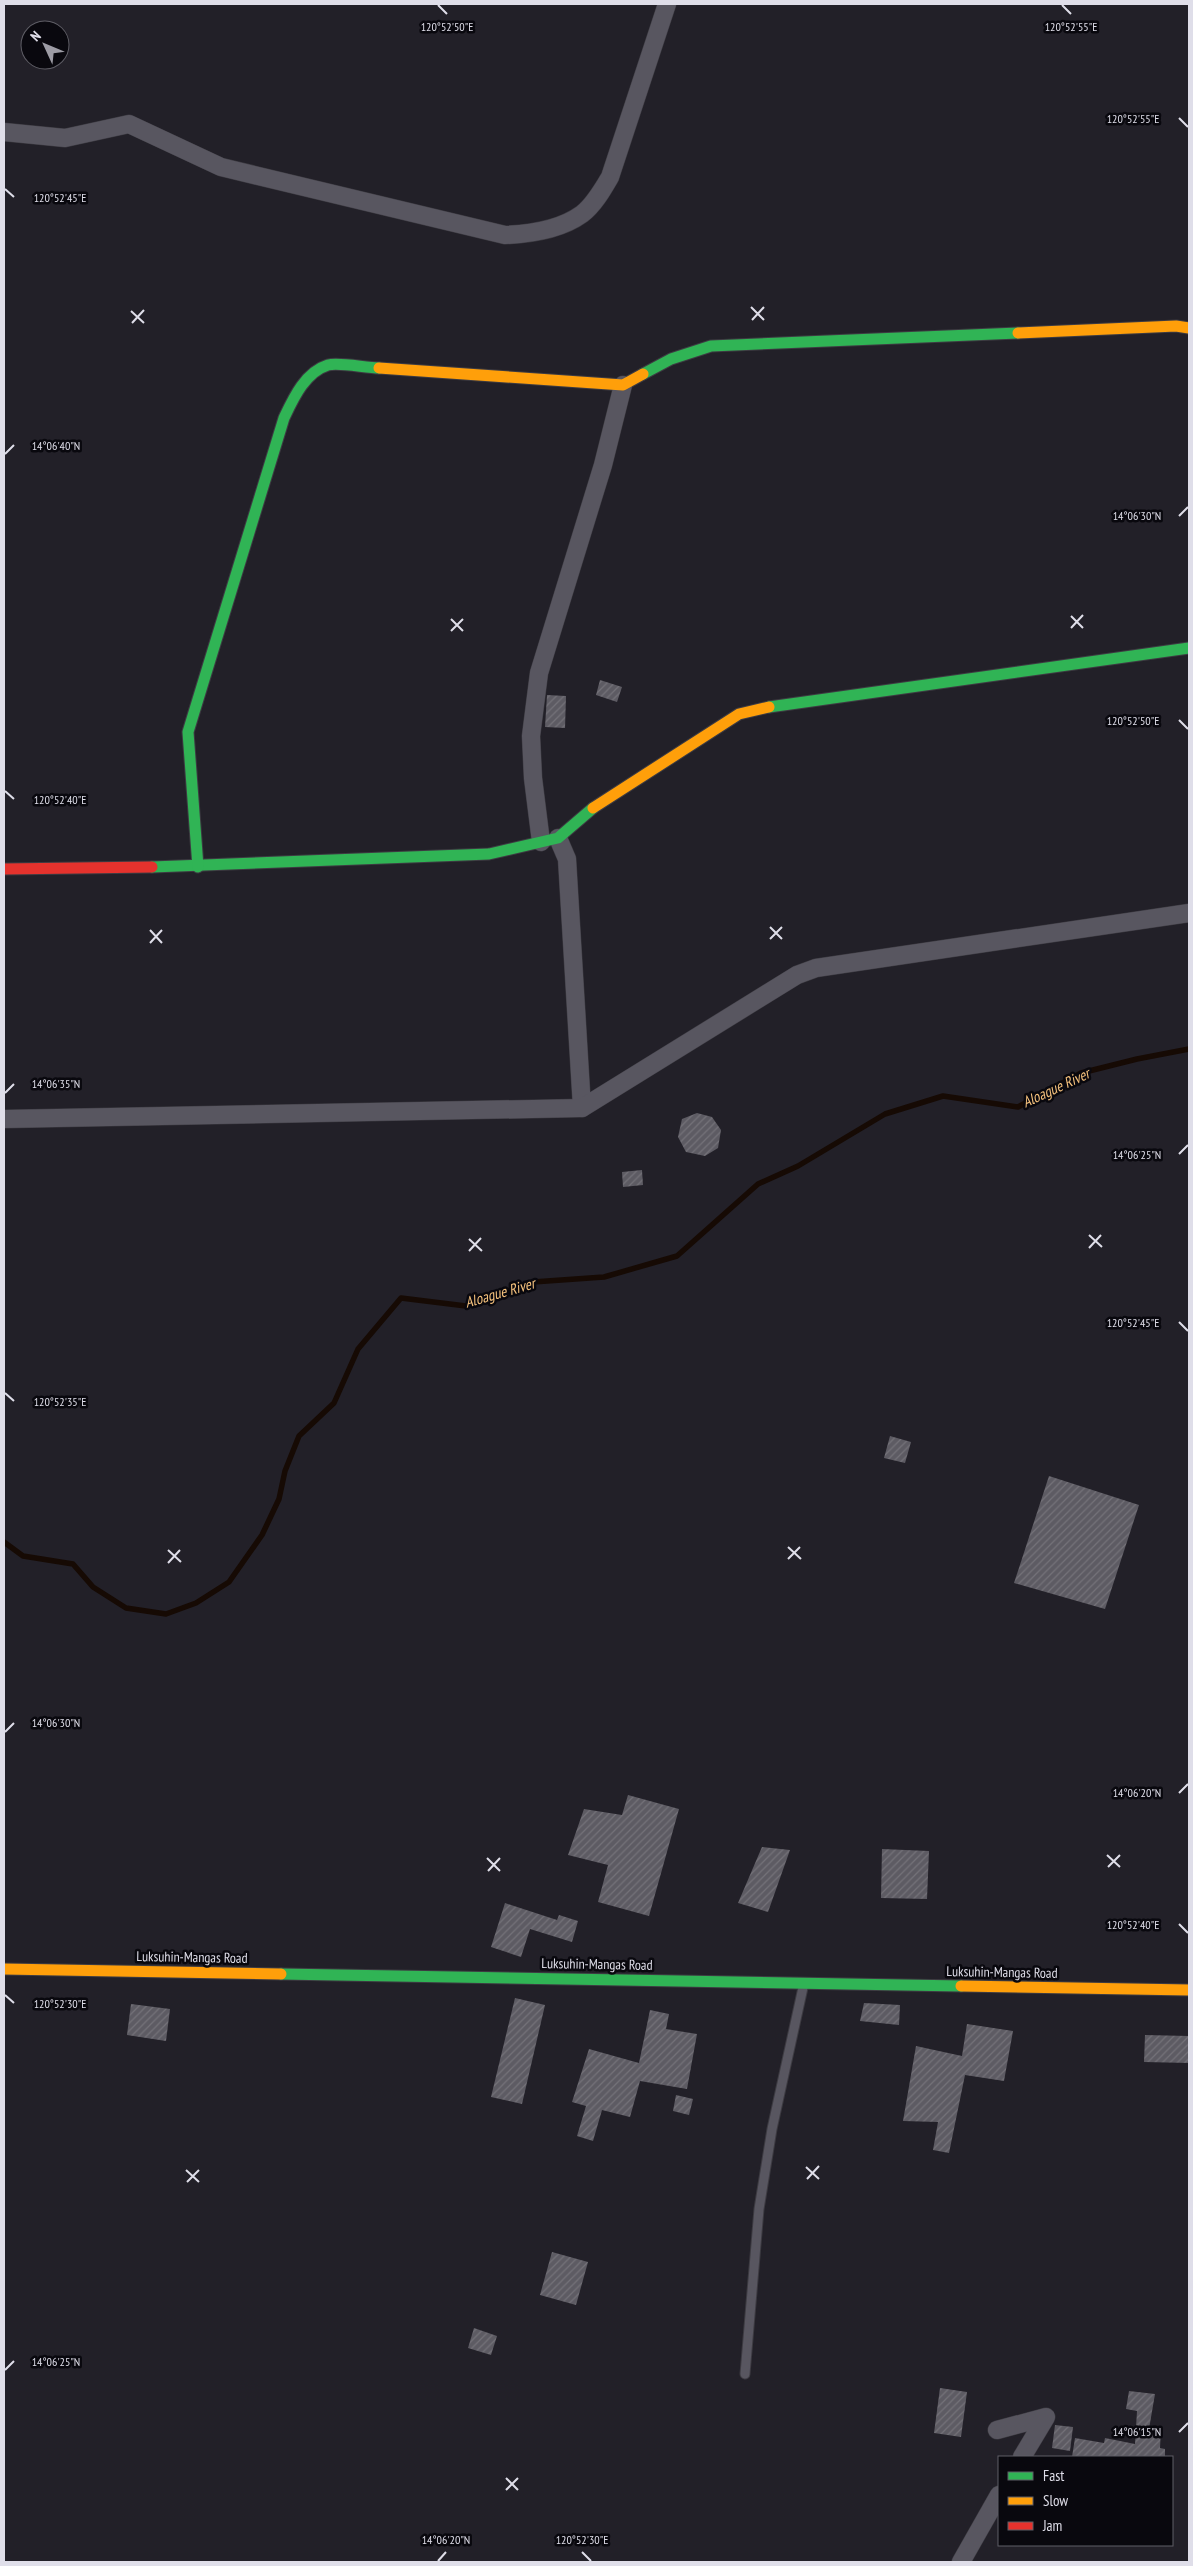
<svg xmlns="http://www.w3.org/2000/svg" width="1193" height="2566" viewBox="0 0 1193 2566" font-family="'PT Sans Narrow',sans-serif">
<style>
.lines{fill:none;stroke-linecap:round;stroke-linejoin:round}
.stream{stroke:#160a04;stroke-width:5.5}
.building{fill:url(#building-hatch)}
.lane-casing{stroke:#3d3b42;stroke-width:11}
.street-casing{stroke:#3d3b42;stroke-width:19}
.fast-casing{stroke:#3d3b42;stroke-width:13}
.slow-casing{stroke:#3d3b42;stroke-width:13}
.jam-casing{stroke:#3d3b42;stroke-width:13}
.lane{stroke:#585660;stroke-width:9}
.street{stroke:#585660;stroke-width:18}
.fast{stroke:#30b455;stroke-width:11}
.slow{stroke:#ff9f0a;stroke-width:11}
.jam{stroke:#e5322d;stroke-width:11}
.ticks{fill:none;stroke:#dfdee9;stroke-width:2}
.labels{text-anchor:middle;stroke-width:5;stroke-linejoin:round;paint-order:stroke}
.street-label{font-size:14px;fill:#dfdee9;stroke:#09080e}
.water-label{font-size:15px;font-style:italic;fill:#f6c27d;stroke:#09080e}
.ticks-label{font-size:12px;text-anchor:middle;fill:#dfdee9;stroke:#09080e;stroke-width:5;stroke-linejoin:round;paint-order:stroke}
</style>
<defs>
<pattern id="building-hatch" width="6" height="6" patternUnits="userSpaceOnUse" patternTransform="scale(1.25)"><rect width="6" height="6" fill="#5d5b63"/><path d="M-1 1l2-2M0 6l6-6M5 7l2-2" fill="none" stroke="#747279"/></pattern>
</defs>
<rect width="100%" height="100%" fill="#222028"/>
<g class="lines">
<path class="stream" d="M4 1542 23 1556 73 1564 93 1587 126 1608 166 1614 196 1603 229 1582 262 1535 279 1499 285 1471 299 1436 334 1403 358 1349 401 1298 466 1306 533 1282 604 1277 677 1256 758 1184 798 1166 885 1114 943 1096 1018 1107 1081 1073 1137 1059 1189 1049"/>
</g>
<g class="building">
<path d="M600 680 622 687 617 702 596 695Z"/>
<path d="M547 695 566 696 565 728 545 727Z"/>
<path d="M697 1113 712 1117 721 1130 718 1148 705 1156 686 1152 678 1137 682 1119Z"/>
<path d="M642 1170 643 1185 623 1187 622 1172Z"/>
<path d="M890 1436 911 1442 905 1463 884 1458Z"/>
<path d="M1049 1476 1139 1505 1105 1609 1014 1583Z"/>
<path d="M628 1795 679 1809 649 1916 598 1902 608 1865 568 1855 584 1809 622 1815Z"/>
<path d="M762 1847 790 1850 768 1912 738 1903Z"/>
<path d="M882 1849 929 1851 927 1899 881 1898Z"/>
<path d="M505 1903 557 1920 559 1915 578 1921 572 1942 530 1929 521 1957 491 1947Z"/>
<path d="M515 1998 545 2005 522 2104 491 2097Z"/>
<path d="M864 2003 900 2005 899 2025 860 2021Z"/>
<path d="M131 2004 170 2009 166 2041 127 2035Z"/>
<path d="M650 2010 669 2014 666 2029 697 2034 687 2089 640 2081 630 2117 602 2110 593 2141 577 2136 586 2106 572 2102 589 2049 639 2063Z"/>
<path d="M967 2024 1013 2031 1004 2081 965 2075 949 2153 933 2150 938 2122 903 2121 916 2046 962 2056Z"/>
<path d="M1145 2035 1189 2036V2063L1144 2062Z"/>
<path d="M676 2095 693 2099 689 2115 673 2111Z"/>
<path d="M552 2252 588 2262 576 2305 540 2295Z"/>
<path d="M474 2328 497 2336 491 2355 468 2348Z"/>
<path d="M940 2388 967 2392 961 2437 934 2433Z"/>
<path d="M1129 2391 1155 2394 1149 2429H1161L1160 2448 1165 2449V2457H1072L1075 2438 1104 2443 1105 2438 1135 2444 1137 2411 1126 2409Z"/>
<path d="M1055 2425 1073 2427 1070 2451 1052 2448Z"/>
</g>
<g class="lines">
<defs>
<path id="lane" d="M745 2374 759 2209 772 2129 804 1983"/>
<g id="street">
<path d="M4 132 65 138 129 124 221 167 505 235C530 234 560 230 582 214 594 205 603 189 610 177L667 4"/>
<path d="M558 838 567 859 582 1108"/>
<path d="M541 842 533 778 531 736 539 673 603 465 623 385"/>
<path d="M4 1119 582 1108 797 975 816 968 1189 913"/>
<path d="M997 2430 1046 2417 1022 2457"/>
<path d="M961 2562 999 2495"/>
</g>
<g id="fast">
<path d="M643 374 671 359 711 346 1018 333"/>
<path d="M769 707 1189 648"/>
<path d="M152 867 489 854 558 838 593 808"/>
<path d="M198 867 188 732 284 418C293 399 305 372 328 365 339 362 366 368 379 368"/>
<path d="M281 1974 961 1986"/>
</g>
<g id="slow">
<path d="M1018 333 1176 326 1189 328"/>
<path d="M379 368 623 385 643 374"/>
<path d="M593 808 739 714 769 707"/>
<path d="M4 1969 281 1974"/>
<path d="M961 1986 1189 1990"/>
</g>
<path id="jam" d="M4 869 152 867"/>
</defs>
<use href="#lane" class="lane-casing"/>
<use href="#street" class="street-casing"/>
<use href="#fast" class="fast-casing"/>
<use href="#slow" class="slow-casing"/>
<use href="#jam" class="jam-casing"/>
<use href="#lane" class="lane"/>
<use href="#street" class="street"/>
<use href="#fast" class="fast"/>
<use href="#slow" class="slow"/>
<use href="#jam" class="jam"/>
</g>
<path class="ticks" d="M438 5 447 14M1062 5 1071 14M1179 118 1188 127M5 189 14 197M751 307 764 320M131 311 144 323M752 320 764 307M132 323 144 310M5 454 14 445M1179 516 1188 507M1071 616 1083 628M451 619 463 631M1071 628 1083 615M451 631 463 619M1179 720 1188 729M5 791 14 799M770 927 782 939M150 930 162 943M770 939 782 927M150 943 162 930M5 1093 14 1084M1179 1154 1188 1145M1089 1235 1102 1247M469 1239 482 1251M1089 1248 1101 1235M469 1251 481 1238M1179 1322 1188 1331M5 1393 14 1401M788 1547 801 1559M168 1550 181 1562M788 1559 800 1547M168 1563 180 1550M5 1732 14 1723M1179 1793 1188 1784M1107 1855 1120 1867M487 1858 500 1871M1108 1867 1120 1855M488 1871 500 1858M1179 1924 1188 1933M5 1995 14 2003M806 2167 819 2179M186 2170 199 2182M807 2179 819 2166M187 2182 199 2170M5 2370 14 2361M1179 2432 1188 2423M506 2478 518 2490M506 2490 518 2478M582 2552 591 2561M438 2561 446 2552"/>
<g class="labels">
<g class="street-label">
<text transform="translate(192 1957) rotate(1)" y="5">Luksuhin-Mangas Road</text>
<text transform="translate(597 1964) rotate(1)" y="5">Luksuhin-Mangas Road</text>
<text transform="translate(1002 1972) rotate(1)" y="5">Luksuhin-Mangas Road</text>
</g>
<g class="water-label">
<text transform="translate(1056 1088) rotate(-25)" y="5">Aloague River</text>
<text transform="translate(500 1293) rotate(-16)" y="5">Aloague River</text>
</g>
</g>
<g class="ticks-label">
<text x="447" y="31">120°52'50"E</text>
<text x="1071" y="31">120°52'55"E</text>
<text x="1133" y="123">120°52'55"E</text>
<text x="60" y="202">120°52'45"E</text>
<text x="56" y="450">14°06'40"N</text>
<text x="1137" y="520">14°06'30"N</text>
<text x="1133" y="725">120°52'50"E</text>
<text x="60" y="804">120°52'40"E</text>
<text x="56" y="1088">14°06'35"N</text>
<text x="1137" y="1159">14°06'25"N</text>
<text x="1133" y="1327">120°52'45"E</text>
<text x="60" y="1406">120°52'35"E</text>
<text x="56" y="1727">14°06'30"N</text>
<text x="1137" y="1797">14°06'20"N</text>
<text x="1133" y="1929">120°52'40"E</text>
<text x="60" y="2008">120°52'30"E</text>
<text x="56" y="2366">14°06'25"N</text>
<text x="1137" y="2436">14°06'15"N</text>
<text x="446" y="2544">14°06'20"N</text>
<text x="582" y="2544">120°52'30"E</text>
</g>
<rect width="1193" height="2566" fill="none" stroke="#dfdee9" stroke-width="10"/>
<rect x="998" y="2456" width="175" height="90" fill="#09080e" stroke="#5f5e66"/>
<rect x="1008" y="2472" width="25" height="8" fill="#30b455" stroke="#5f5e66"/>
<text x="1043" y="2481" font-size="15" fill="#dfdee9">Fast</text>
<rect x="1008" y="2497" width="25" height="8" fill="#ff9f0a" stroke="#5f5e66"/>
<text x="1043" y="2506" font-size="15" fill="#dfdee9">Slow</text>
<rect x="1008" y="2522" width="25" height="8" fill="#e5322d" stroke="#5f5e66"/>
<text x="1043" y="2531" font-size="15" fill="#dfdee9">Jam</text>
<g transform="translate(45 45) rotate(314)"><circle r="24" fill="#09080e" stroke="#5f5e66"/>
<path d="M0-4L9 19L0 12L-9 19Z" fill="#9d9ca5"/>
<text y="-8" font-size="14" font-weight="bold" text-anchor="middle" fill="#dfdee9">N</text>
</g>
</svg>
